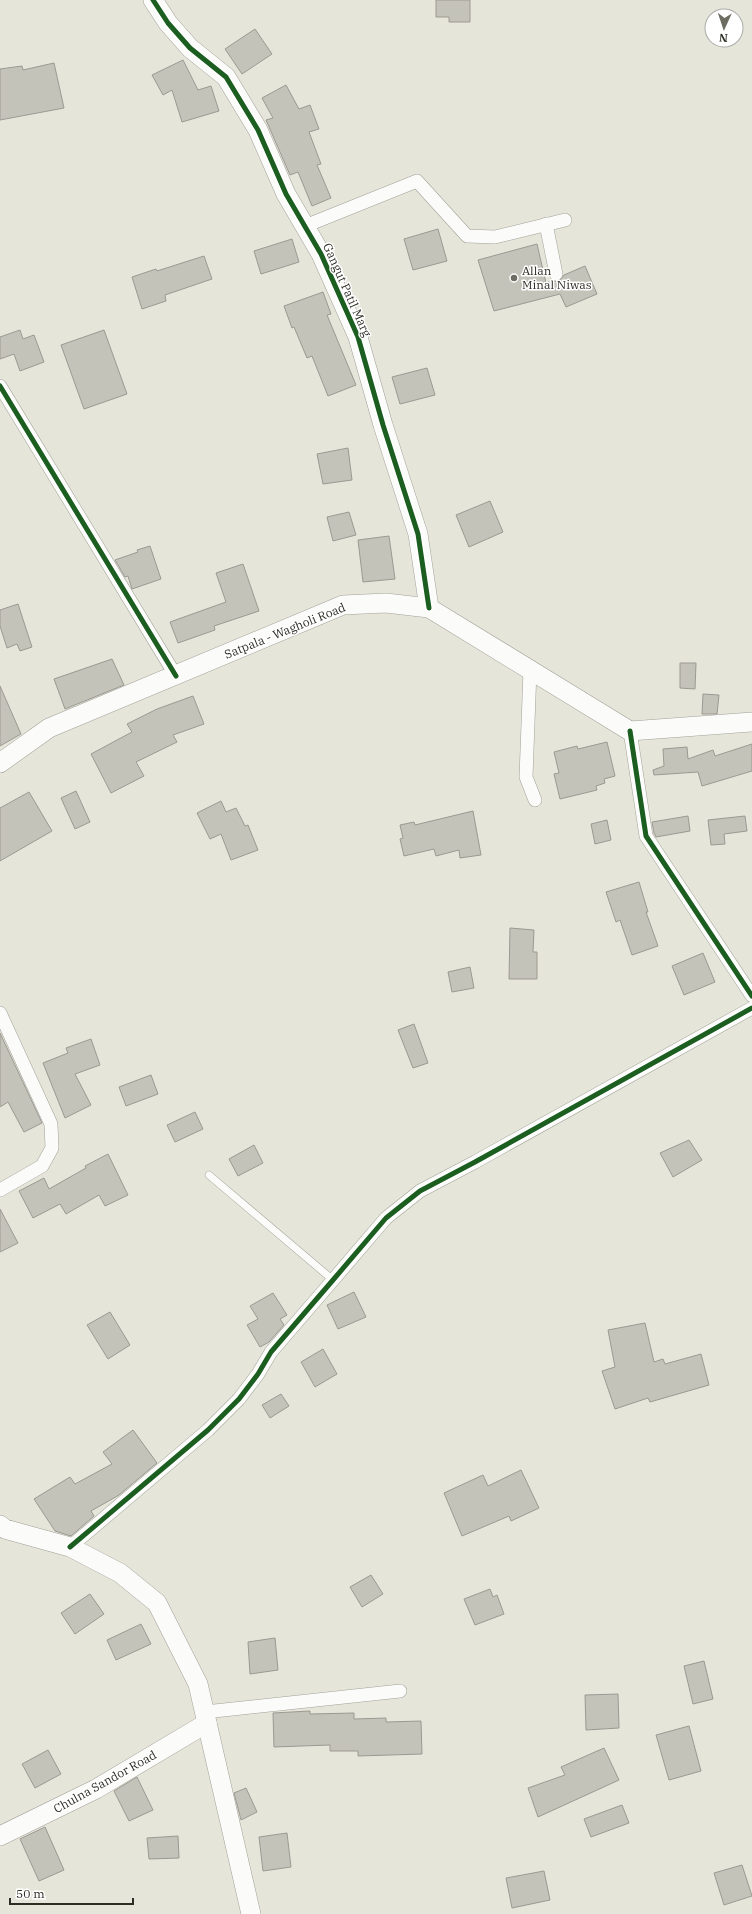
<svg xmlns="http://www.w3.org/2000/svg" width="752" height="1914" viewBox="0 0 752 1914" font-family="'IBM Plex Serif',serif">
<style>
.building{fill:#c4c3ba;stroke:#9b9a92}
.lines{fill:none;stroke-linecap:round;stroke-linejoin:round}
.lane-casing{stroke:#a2a199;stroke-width:8}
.street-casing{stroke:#a2a199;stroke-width:14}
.secondary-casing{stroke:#a2a199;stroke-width:20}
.lane{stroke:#fbfbf9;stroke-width:7}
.street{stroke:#fbfbf9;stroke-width:13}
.secondary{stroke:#fbfbf9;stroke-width:19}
.cycleway-casing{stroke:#fff;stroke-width:8}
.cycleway{stroke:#1b5e20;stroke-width:5}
.poi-dot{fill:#6e6d64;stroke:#fff;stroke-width:1.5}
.labels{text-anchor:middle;stroke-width:3;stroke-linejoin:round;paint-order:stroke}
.poi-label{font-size:12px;fill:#2e2d25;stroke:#fff;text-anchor:start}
.street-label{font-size:12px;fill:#2e2d25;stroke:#fff}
</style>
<rect width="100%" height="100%" fill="#e6e5da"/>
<g class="building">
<path d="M436 0H470V22H449V17H436Z"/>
<path d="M255 29 272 54 242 74 225 49Z"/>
<path d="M183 60 198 90 211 86 219 111 182 122 172 90 163 95 152 75Z"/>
<path d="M54 63 64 108 0 120V69L22 66 23 70Z"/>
<path d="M286 85 299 109 310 105 319 129 309 132 321 164 317 165 331 198 312 206 298 172 290 175 266 120 273 118 262 98Z"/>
<path d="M438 229 447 261 413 270 404 239Z"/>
<path d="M292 239 299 262 261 274 254 251Z"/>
<path d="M537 244 546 283 552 280 558 282 564 275 585 266 597 294 566 307 560 294 494 311 478 260Z"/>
<path d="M204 256 212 279 165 295 166 301 142 309 132 277 156 269 157 271Z"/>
<path d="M323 292 331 314 327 315 356 385 328 396 312 356 307 358 294 327 292 328 284 306Z"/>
<path d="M20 330 23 339 34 335 44 362 20 371 14 354 0 359V337Z"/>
<path d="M104 330 127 394 84 409 61 345Z"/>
<path d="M427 368 435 395 400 404 392 377Z"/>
<path d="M348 448 352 480 323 484 317 454Z"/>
<path d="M490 501 503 532 469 547 456 515Z"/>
<path d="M349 512 356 535 333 541 327 517Z"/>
<path d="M389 536 395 579 363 582 358 540Z"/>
<path d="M150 546 161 579 132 589 128 576 125 577 115 560 138 552 137 550Z"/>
<path d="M243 564 259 611 214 626 215 630 178 643 170 622 226 602 216 573Z"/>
<path d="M18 604 32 647 20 651 17 644 7 648 0 626V610Z"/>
<path d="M112 659 124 685 65 709 54 679Z"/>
<path d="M680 663H696L695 689 680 688Z"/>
<path d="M0 686 21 734 0 746Z"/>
<path d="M703 694 719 695 717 714H702Z"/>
<path d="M193 696 204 724 173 735 177 742 136 762 144 776 111 793 91 754 132 732 127 724 157 709Z"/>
<path d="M607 742 615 776 604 779 605 783 596 786 597 790 560 799 554 774 559 773 554 752 577 746 578 749Z"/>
<path d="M752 744V771L702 786 698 772 654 775 653 770 664 766 663 749 687 747 688 759 713 750 715 756Z"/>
<path d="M76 791 90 822 75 829 61 798Z"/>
<path d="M29 792 52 831 0 861V808Z"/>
<path d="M221 801 226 812 236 808 245 826 248 825 258 850 231 860 221 834 210 839 197 813Z"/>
<path d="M473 811 481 855 460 858 459 850 436 856 434 849 404 856 400 839 403 838 400 825 414 822 415 825Z"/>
<path d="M688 816 690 831 656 837 654 833 652 822Z"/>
<path d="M745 816 747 831 724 834 725 844 711 845 708 820Z"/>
<path d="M607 820 611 840 595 844 591 824Z"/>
<path d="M639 882 648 912H646L658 946 632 955 620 920 616 922 606 892Z"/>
<path d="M510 928 534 930 533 952H537V979H509Z"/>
<path d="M703 953 715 982 684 995 672 966Z"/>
<path d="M470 967 474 988 452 992 448 972Z"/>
<path d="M414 1024 428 1063 413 1068 398 1030Z"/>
<path d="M0 1033 42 1123 24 1132 8 1102 0 1107Z"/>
<path d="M91 1039 100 1065 75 1074 91 1105 65 1118 43 1063 68 1053 66 1048Z"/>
<path d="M151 1075 158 1094 126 1106 119 1087Z"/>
<path d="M195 1112 203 1129 175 1142 167 1125Z"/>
<path d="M689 1140 702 1160 673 1177 660 1153Z"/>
<path d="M254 1145 263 1163 238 1176 229 1159Z"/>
<path d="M108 1154 128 1195 105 1206 99 1195 66 1214 60 1204 33 1218 19 1191 44 1178 49 1189 86 1168 85 1166Z"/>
<path d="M0 1209 18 1243 0 1252Z"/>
<path d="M354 1292 366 1317 338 1329 327 1305Z"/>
<path d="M273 1293 287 1315 280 1319 284 1325 269 1342 260 1347 247 1325 258 1319 250 1306Z"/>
<path d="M110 1312 130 1345 108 1359 87 1325Z"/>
<path d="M645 1323 654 1362 663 1359 665 1364 701 1354 709 1385 650 1402 648 1398 615 1409 602 1371 615 1367 608 1330Z"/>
<path d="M323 1349 337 1374 315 1387 301 1362Z"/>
<path d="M281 1394 289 1406 270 1418 262 1405Z"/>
<path d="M133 1430 157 1463 119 1495 91 1511 94 1516 71 1536 55 1531 34 1499 70 1477 75 1484 112 1464 103 1452Z"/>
<path d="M521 1470 539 1508 511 1521 509 1516 462 1536 444 1493 483 1475 488 1486Z"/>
<path d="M371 1575 383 1594 362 1607 350 1587Z"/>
<path d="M490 1589 493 1597 497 1595 504 1614 475 1625 464 1599Z"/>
<path d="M90 1594 104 1614 75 1634 61 1613Z"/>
<path d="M141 1624 151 1644 116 1660 107 1640Z"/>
<path d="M275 1638 278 1670 250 1674 248 1642Z"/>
<path d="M704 1661 713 1699 693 1704 684 1666Z"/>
<path d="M618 1694 619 1728 586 1730 585 1695Z"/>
<path d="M310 1711V1714L354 1713V1719L386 1718V1722L421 1721 422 1754 358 1756V1751H330V1745L274 1747 273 1713Z"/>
<path d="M689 1726 701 1771 669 1780 656 1735Z"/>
<path d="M604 1748 619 1780 538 1817 528 1788 565 1775 561 1767Z"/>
<path d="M48 1750 61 1774 35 1788 22 1764Z"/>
<path d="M137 1777 153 1810 129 1821 114 1791Z"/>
<path d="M246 1788 257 1812 241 1820 234 1793Z"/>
<path d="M622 1805 629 1823 591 1837 584 1819Z"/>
<path d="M45 1827 64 1870 39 1881 20 1839Z"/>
<path d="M287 1833 291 1867 263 1871 259 1837Z"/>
<path d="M178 1836 179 1858 149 1859 147 1838Z"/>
<path d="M742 1865 752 1896 724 1905 714 1873Z"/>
<path d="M544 1871 550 1900 512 1908 506 1878Z"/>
</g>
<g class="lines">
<defs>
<path id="lane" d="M209 1175 333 1280"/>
<g id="street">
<path d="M546 224 556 274"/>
<path d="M305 226 417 181 467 236 495 237 565 220"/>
<path d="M0 386 176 676"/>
<path d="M530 670 526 777 535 800"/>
<path d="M630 731 646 836 752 996"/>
<path d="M0 1013 51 1124 52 1148 42 1166 0 1190"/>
<path d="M70 1547 208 1430 239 1399 258 1374 271 1352 333 1280 386 1218 420 1191 475 1162 752 1008"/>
<path d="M205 1712 400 1691"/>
</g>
<g id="secondary">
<path d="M153 0 168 23 190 48 226 77 258 130 286 194 321 254 358 337 383 425 418 534 429 608"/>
<path d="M0 763 49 728 343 605 386 603 429 608 630 731 752 722"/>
<path d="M0 1525 5 1529 70 1547 120 1573 157 1603 198 1684 251 1914"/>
<path d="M0 1836 96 1789 207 1723"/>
</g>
</defs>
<use href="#lane" class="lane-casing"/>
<use href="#street" class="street-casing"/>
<use href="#secondary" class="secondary-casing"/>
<use href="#lane" class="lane"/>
<use href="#street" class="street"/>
<use href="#secondary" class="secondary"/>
<defs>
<g id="cycleway">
<path d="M153 0 168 23 190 48 226 77 258 130 286 194 321 254 358 337 383 425 418 534 429 608"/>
<path d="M0 386 176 676"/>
<path d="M630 731 646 836 752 996"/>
<path d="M70 1547 208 1430 239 1399 258 1374 271 1352 333 1280 386 1218 420 1191 475 1162 752 1008"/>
</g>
</defs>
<use href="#cycleway" class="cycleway-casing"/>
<use href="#cycleway" class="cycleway"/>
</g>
<circle class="poi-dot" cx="514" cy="278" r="4"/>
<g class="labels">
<g class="poi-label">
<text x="522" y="275">Allan<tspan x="522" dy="14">Minal Niwas</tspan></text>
</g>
<g class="street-label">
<text transform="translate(347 290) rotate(66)" y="4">Gangut Patil Marg</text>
<text transform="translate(285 631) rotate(-22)" y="4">Satpala - Wagholi Road</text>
<text transform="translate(105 1782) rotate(-29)" y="4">Chulna Sandor Road</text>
</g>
</g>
<g transform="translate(724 28) rotate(183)"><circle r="19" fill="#ffffff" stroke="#ababa8"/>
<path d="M0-3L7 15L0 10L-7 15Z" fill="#6e6d64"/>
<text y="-6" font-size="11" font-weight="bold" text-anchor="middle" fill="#2e2d25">N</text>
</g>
<path d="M10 1898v6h123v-6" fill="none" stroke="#2e2d25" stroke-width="2"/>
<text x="16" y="1898" font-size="12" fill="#2e2d25" stroke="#ffffff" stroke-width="3" paint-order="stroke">50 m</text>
</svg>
